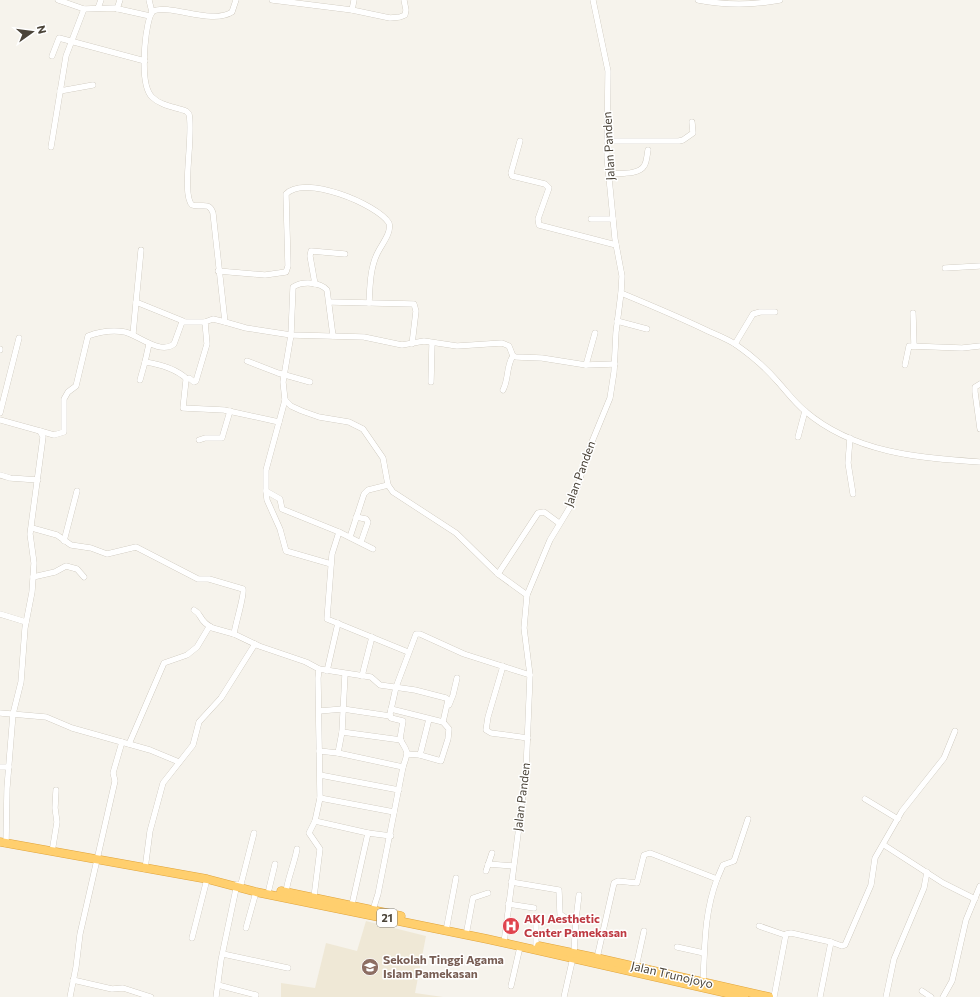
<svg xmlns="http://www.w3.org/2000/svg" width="980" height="997" viewBox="0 0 980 997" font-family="Commissioner,sans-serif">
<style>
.education{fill:#efe8d6}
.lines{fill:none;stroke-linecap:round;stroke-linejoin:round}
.minor-casing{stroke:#c2bbae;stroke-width:6}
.highway-casing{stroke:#e0a43c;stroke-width:9}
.minor{stroke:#fff;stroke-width:5.5}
.highway{stroke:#ffcf6e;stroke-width:8}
.labels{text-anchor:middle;stroke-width:3;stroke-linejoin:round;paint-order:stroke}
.shield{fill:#fff;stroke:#817c74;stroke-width:1}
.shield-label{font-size:11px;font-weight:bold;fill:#4b4439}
.street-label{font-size:12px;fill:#4b4439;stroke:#fff}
.health-label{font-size:12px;font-weight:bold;fill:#be3a42;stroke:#fff;text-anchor:start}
.education-label{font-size:12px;font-weight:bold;fill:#785e54;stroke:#fff;text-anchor:start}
</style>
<rect width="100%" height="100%" fill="#f6f3ec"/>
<path class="education" d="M366 921 426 936 415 993 443 997H281V983L315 988 326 943 357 951Z"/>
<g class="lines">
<defs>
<g id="minor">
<path d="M58 0 84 9 114 8 150 16 153 11C171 4 212 25 232 12L236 0"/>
<path d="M149 0 152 12"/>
<path d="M272 0 352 10 390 18 400 17 405 15 406 10 404 0"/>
<path d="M698 0C724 5 754 5 780 0"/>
<path d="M98 8 101 0"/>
<path d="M117 9 120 0"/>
<path d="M352 10 354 0"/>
<path d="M150 16C145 33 139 84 152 97 161 106 175 107 186 111L189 114C194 134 181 194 192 205 201 208 209 201 213 213L225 322 246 328 291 335 364 337 402 345 424 341 457 346 502 343 509 346 513 356 516 357 542 358 586 365 615 364"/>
<path d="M52 56 59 38 145 61"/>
<path d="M60 91 93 85"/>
<path d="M520 141 511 173 512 176 545 184 549 188 538 219 539 225 616 245"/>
<path d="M607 141H679L683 140 693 133 692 122"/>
<path d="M51 147 66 56 84 9"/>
<path d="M609 174C619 173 639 175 644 166 647 162 647 154 648 150"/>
<path d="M591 219H613"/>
<path d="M945 268 980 266"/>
<path d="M218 271 265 275 286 272 288 266 286 194C304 174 377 204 389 223 392 233 381 245 377 254 370 269 370 286 369 303"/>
<path d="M315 284 310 256 311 251 345 254"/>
<path d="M621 293C650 305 679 317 708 331 717 335 727 339 735 344 751 355 766 368 778 382 787 392 795 403 805 411 854 453 919 458 980 462"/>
<path d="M136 302 183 321"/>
<path d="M330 302 414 304 416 311 412 344"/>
<path d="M913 313 914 346"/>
<path d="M617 321 647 329"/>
<path d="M225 322 213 319 205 322 207 344 196 381 194 382 189 378 186 380 183 408 224 410 279 422"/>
<path d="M133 334 141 250"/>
<path d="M333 336 327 290C320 282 303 281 293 287L291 335 283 382 285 400 291 406 302 411 319 417 349 422 363 429 383 458 388 485 393 492 456 533 498 574 527 595"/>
<path d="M735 344 753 314 760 312H775"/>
<path d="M0 350V349"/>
<path d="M247 361 278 373 310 382"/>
<path d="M145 362 149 344"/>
<path d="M586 365 595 333"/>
<path d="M905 365 909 346 962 348 980 346"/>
<path d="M140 380 145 362C159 364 176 369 187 379"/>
<path d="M431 382 432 343"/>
<path d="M980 384 975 387V392L980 429"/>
<path d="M503 390C509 379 506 366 513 356"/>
<path d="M285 400 266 470V491L280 499 282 509 339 532 373 549"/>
<path d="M0 413 19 338"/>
<path d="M0 420 40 431 43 437 30 534 34 563 32 592 25 628 21 682 13 714 7 788 6 844"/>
<path d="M40 431 54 435 64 432V399L68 392 76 386 88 336C99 332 113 330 125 332 138 335 160 355 174 344L182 322H205"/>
<path d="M798 437 805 411"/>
<path d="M850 438 848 463 853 494"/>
<path d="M199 440 205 438H222L230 411"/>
<path d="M0 475 10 478 38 480"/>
<path d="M266 491 267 500 280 529 286 551 331 564"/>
<path d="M356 517 366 519 368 522 361 542"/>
<path d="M32 528 57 535 71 545 91 548 107 554 136 547 198 579H209L243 589C245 594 235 625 234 634"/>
<path d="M339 532 332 554 327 619 408 652"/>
<path d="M350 537 364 494 368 490 388 485"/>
<path d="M64 541 77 491"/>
<path d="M498 574 538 513 544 512 559 523"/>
<path d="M33 577 55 572 66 566 77 569 84 577"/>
<path d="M194 610C203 615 198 620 211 627"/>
<path d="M0 614 26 622"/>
<path d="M503 666 488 717 486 730 491 733 528 738"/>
<path d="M327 671 338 623"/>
<path d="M362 676 372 637"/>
<path d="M449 705 453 695 457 678"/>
<path d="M391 709 443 722 449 729 448 739 441 761 420 755 407 754"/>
<path d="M319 711 343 709 390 716"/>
<path d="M0 713 46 717 72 728 150 750 179 762"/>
<path d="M342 732 401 740"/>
<path d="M129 744 164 663 187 655 197 647 209 627 234 634 259 646 306 662 319 669 371 677 380 685 415 690 446 698 448 700 443 722"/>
<path d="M319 751 338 753 403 767"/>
<path d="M338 753 342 732 345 674"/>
<path d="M420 755 429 719"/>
<path d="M0 767H9"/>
<path d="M320 775 399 790"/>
<path d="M320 798 394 812"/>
<path d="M865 799 898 819"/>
<path d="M315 821 368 833 391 836"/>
<path d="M884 845 943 883 975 899"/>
<path d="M52 852 57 822 55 808 56 790"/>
<path d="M488 864 513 866"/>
<path d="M145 869 150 831 163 783 193 745 199 722 221 698 255 644"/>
<path d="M486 871 492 853"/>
<path d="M717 879 723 865 734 861 748 819"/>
<path d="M511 882 559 890 560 914 566 918 576 919 574 953 564 997"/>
<path d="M241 884 254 833"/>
<path d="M269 889 275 864"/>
<path d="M286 892C288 877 294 865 297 849"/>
<path d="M314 897 320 849 309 833 315 821 320 798 318 678 319 669"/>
<path d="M508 904 534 908"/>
<path d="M351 909 368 833"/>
<path d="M372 913 378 894 403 767C409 749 408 754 400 739L403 721 391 718 390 714 396 687 416 634H420L464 654 530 675"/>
<path d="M576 919 579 895"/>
<path d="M759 926 785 935"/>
<path d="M246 928 256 892"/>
<path d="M467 930 473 898 488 893"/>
<path d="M446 931 456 878"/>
<path d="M192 938 207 879"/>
<path d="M504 943 526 772 530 675 524 628 527 595 550 540 570 507 575 495 589 449 610 398 614 372 616 332 621 293 622 276 615 239 607 157 608 71 593 0"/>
<path d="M536 946V921"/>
<path d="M677 947 704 953"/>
<path d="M223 954 288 968"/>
<path d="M597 958 614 883 618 881 637 883 644 855 650 853 717 879C704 914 705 945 703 982"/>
<path d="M636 967 644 931"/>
<path d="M73 980 112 989 123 988 151 997"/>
<path d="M218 985 256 995"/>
<path d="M511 986 520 947"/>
<path d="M922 991 931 997"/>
<path d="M70 997 76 967 80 934 115 781 113 773 122 742"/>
<path d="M216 997 221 960 237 884"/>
<path d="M774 997 786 934 791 933 831 942"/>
<path d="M820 997 831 942 842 946 845 945 871 885 875 858 902 811 944 758 955 731"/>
<path d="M886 997 894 959 924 888 927 872"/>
<path d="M943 997 952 981 966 920 980 886"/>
</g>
<g id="highway">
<path d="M0 842 207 879 256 892 487 939 744 997"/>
<path d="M281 891 401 916"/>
<path d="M539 946 597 958 769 997"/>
</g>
</defs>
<use href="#minor" class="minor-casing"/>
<use href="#highway" class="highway-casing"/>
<use href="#minor" class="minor"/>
<use href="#highway" class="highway"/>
</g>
<defs>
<symbol id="hospital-disc" viewBox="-11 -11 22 22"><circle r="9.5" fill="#e0444e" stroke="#fff"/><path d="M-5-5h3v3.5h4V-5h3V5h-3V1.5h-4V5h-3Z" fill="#fff"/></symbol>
<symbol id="university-disc" viewBox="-11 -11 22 22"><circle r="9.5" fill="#8d6e63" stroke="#fff"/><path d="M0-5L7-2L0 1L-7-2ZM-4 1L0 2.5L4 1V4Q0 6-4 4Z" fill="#fff"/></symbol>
</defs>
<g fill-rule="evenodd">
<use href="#hospital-disc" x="501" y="916" width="20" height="20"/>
<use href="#university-disc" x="360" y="957" width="20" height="20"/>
</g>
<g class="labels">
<rect class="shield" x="377" y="909" width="20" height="18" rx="3"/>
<g class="shield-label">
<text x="387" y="922">21</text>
</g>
<g class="street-label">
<text transform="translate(609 146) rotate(-93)" y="4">Jalan Panden</text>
<text transform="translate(580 474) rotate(-70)" y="4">Jalan Panden</text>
<text transform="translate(522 797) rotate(-83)" y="4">Jalan Panden</text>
<text transform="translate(672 975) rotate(13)" y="4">Jalan Trunojoyo</text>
</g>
<g class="health-label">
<text x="524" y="923">AKJ Aesthetic<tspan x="524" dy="14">Center Pamekasan</tspan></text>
</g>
<g class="education-label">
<text x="383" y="964">Sekolah Tinggi Agama<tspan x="383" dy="14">Islam Pamekasan</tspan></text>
</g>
</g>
<g transform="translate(32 32) rotate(76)" stroke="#ffffff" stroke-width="3" paint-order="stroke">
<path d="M0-3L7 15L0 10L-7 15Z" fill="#4b4439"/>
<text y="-6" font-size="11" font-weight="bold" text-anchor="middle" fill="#4b4439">N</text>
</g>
</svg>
